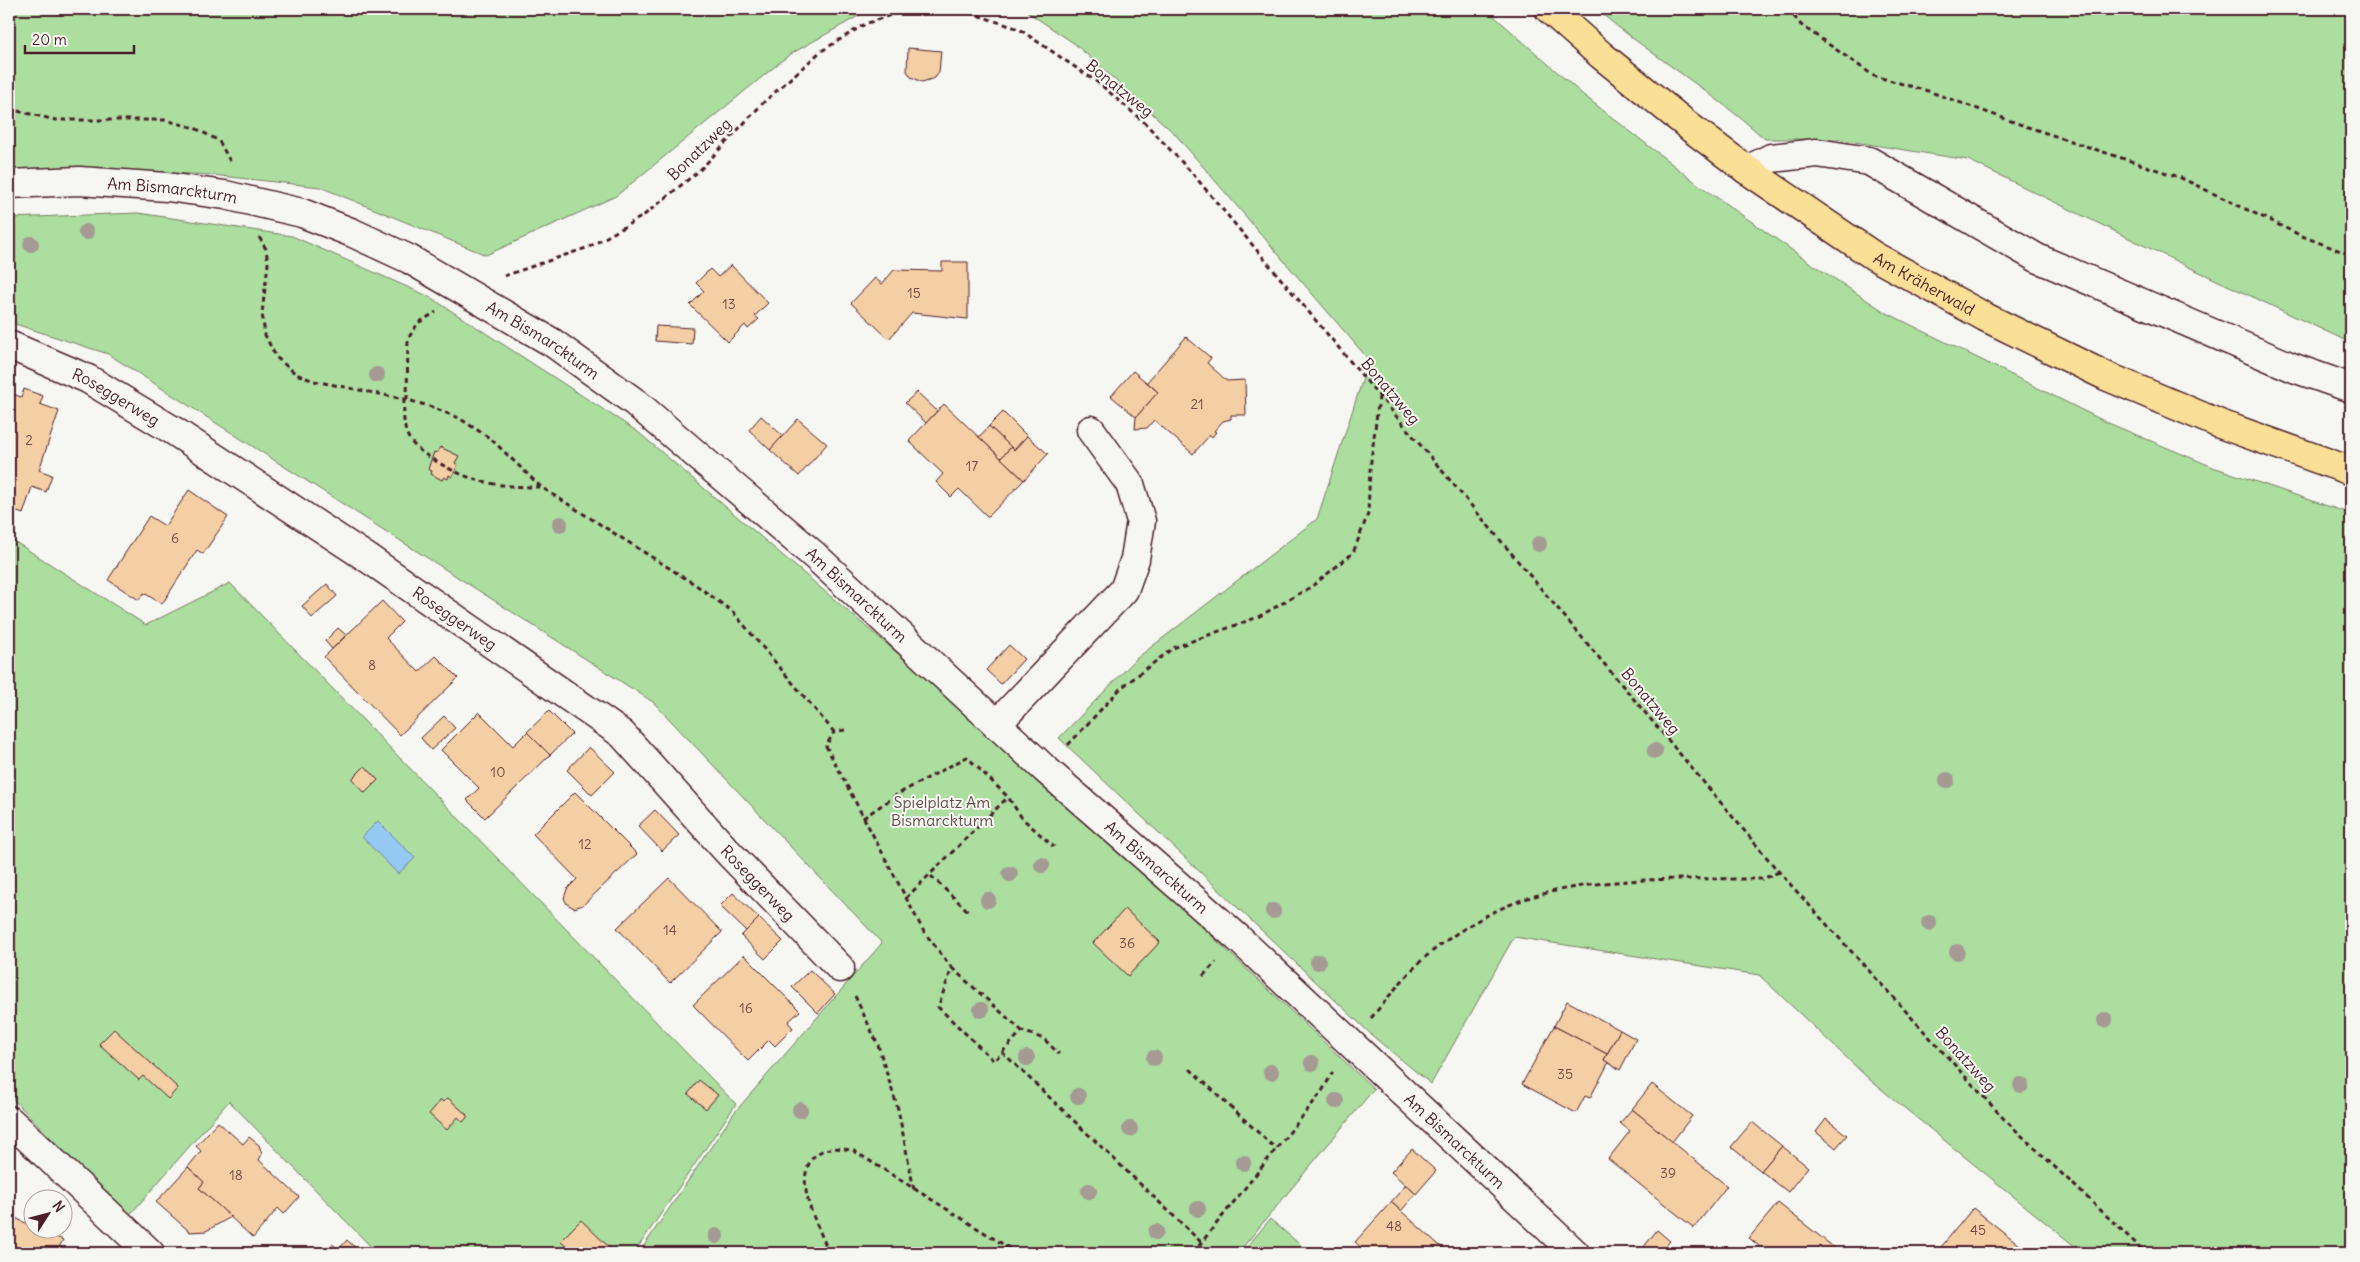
<svg xmlns="http://www.w3.org/2000/svg" width="2360" height="1262" viewBox="0 0 2360 1262" font-family="Delius,sans-serif">
<style>
.green{fill:#abde9f;stroke:#7a7e65}
.water{fill:#95c9f3;stroke:#7785a3}
.building{fill:#f4cea4;stroke:#4a1f2b}
.lines{fill:none;stroke-linecap:round;stroke-linejoin:round}
.minor-casing{stroke:#4a1f2b;stroke-width:31}
.major-casing{stroke:#4a1f2b;stroke-width:31}
.path{stroke:#4a1f2b;stroke-width:3;stroke-dasharray:5 4;stroke-linecap:butt}
.minor{stroke:#f6f6f2;stroke-width:28}
.major{stroke:#fadf96;stroke-width:28}
.tree{fill:#a59a94}
.labels{text-anchor:middle;stroke-width:4;stroke-linejoin:round;paint-order:stroke}
.number-label{font-size:14px;fill:#744b49}
.street-label{font-size:16px;fill:#4a1f2b;stroke:#f6f6f2}
.park-label{font-size:16px;fill:#624f48;stroke:#f6f6f2}
</style>
<rect width="100%" height="100%" fill="#f6f6f2"/>
<filter id="ink" filterUnits="userSpaceOnUse"><feTurbulence type="fractalNoise" baseFrequency=".02" numOctaves="2"/><feDisplacementMap in="SourceGraphic" scale="10" xChannelSelector="R" yChannelSelector="G"/><feConvolveMatrix kernelMatrix="1 2 1 2 8 2 1 2 1" color-interpolation-filters="sRGB"/></filter>
<g filter="url(#ink)">
<g class="green">
<path d="M9 9H871L789 55 616 196 486 255 320 187 212 175 65 168 9 173Z"/>
<path d="M1023 9H1486L1582 94 1699 185 1809 262 1885 312 2106 422 2213 467 2351 514V1253H2083L1870 1080 1759 975 1514 937 1431 1084 1376 1039 1059 738 1137 658 1317 519 1369 360 1175 134 1075 44Z"/>
<path d="M1596 9H2351V343L2176 261 1968 160 1836 139H1765C1712 91 1650 55 1596 9Z"/>
<path d="M138 213 292 236 430 297 638 432 1046 780 1374 1089 1238 1253H639L734 1113 882 943 653 702 108 354 9 322V218Z"/>
<path d="M9 538 146 625 230 583 736 1104 634 1253H377L229 1101 128 1217 9 1095V924L15 918 9 907Z"/>
<path d="M1270 1219 1310 1253H1242Z"/>
</g>
<path class="water" d="M378 821 415 858 398 874 362 837Z"/>
<g class="building">
<path d="M908 48 941 51 939 72 935 78 922 82 911 77 907 71Z"/>
<path d="M942 262H968V319L912 313 889 339 851 303 875 278 882 284 894 270 942 271Z"/>
<path d="M731 265 768 303 755 316 759 319 748 329 745 325 728 342 690 305 704 291 696 283 710 269 718 277Z"/>
<path d="M656 326 693 328 692 344 655 341Z"/>
<path d="M1186 337 1211 358 1207 363 1227 381 1245 380 1246 415H1231V419L1223 421 1214 431 1216 432 1212 437 1210 435 1193 454 1154 420 1147 428 1135 429 1136 417 1158 392 1147 382Z"/>
<path d="M1133 371 1158 392 1136 417 1111 396Z"/>
<path d="M24 389 43 396 40 404 59 411 39 470 52 475 46 492 32 487 23 514 9 509V404L13 394 21 397Z"/>
<path d="M917 392 937 411 926 423 905 403Z"/>
<path d="M944 404 1024 480 988 517 959 489 951 497 936 482 943 474 909 441Z"/>
<path d="M1003 412 1027 436 1014 450 989 426Z"/>
<path d="M761 416 783 436 770 450 749 430Z"/>
<path d="M798 419 827 444 799 476 770 450Z"/>
<path d="M989 426 1011 447 1001 458 979 437Z"/>
<path d="M1027 436 1048 454 1024 480 1001 458 1011 447 1014 450Z"/>
<path d="M440 447 459 456 455 463 458 465 452 477 449 475 448 479 444 477 442 480 431 474 432 471 428 469 434 452 437 453Z"/>
<path d="M189 490 228 517 203 554 197 550 162 604 144 593 139 600 108 580 149 516 165 526Z"/>
<path d="M327 584 337 596 312 618 302 606Z"/>
<path d="M382 601 402 622 386 638 419 672 436 656 458 678 400 735 324 657Z"/>
<path d="M338 628 346 635 332 649 325 641Z"/>
<path d="M1009 645 1024 659 1001 684 986 670Z"/>
<path d="M549 711 572 734 550 755 527 732Z"/>
<path d="M479 712 513 746 527 732 550 755 485 818 467 800 479 788 441 750Z"/>
<path d="M444 716 455 728 431 750 421 738Z"/>
<path d="M589 747 615 772 592 795 567 770Z"/>
<path d="M365 766 378 780 365 793 352 779Z"/>
<path d="M575 792 637 854 583 905 574 908 567 904 564 898 567 889 577 879 533 834Z"/>
<path d="M655 810 679 835 662 851 638 826Z"/>
<path d="M669 878 722 932 670 983 617 928Z"/>
<path d="M733 893 759 918 746 931 720 906Z"/>
<path d="M1125 909 1160 942 1128 976 1093 943Z"/>
<path d="M759 918 783 941 765 959 741 936Z"/>
<path d="M744 955 800 1011 788 1022 793 1028 775 1046 769 1040 748 1061 693 1005Z"/>
<path d="M810 970 835 994 818 1013 792 987Z"/>
<path d="M1567 1001 1620 1030 1607 1054 1554 1026Z"/>
<path d="M1554 1026 1607 1054 1604 1060 1609 1062 1590 1098 1585 1096 1576 1113 1522 1084Z"/>
<path d="M114 1029 178 1088 168 1099 143 1076 139 1080 99 1044Z"/>
<path d="M1620 1030 1636 1039 1620 1070 1604 1060Z"/>
<path d="M699 1080 718 1095 706 1109 688 1094Z"/>
<path d="M1652 1084 1692 1116 1672 1142 1632 1109Z"/>
<path d="M448 1098 468 1116 463 1122 458 1117 447 1130 429 1114 441 1100 443 1102Z"/>
<path d="M1632 1109 1727 1186 1694 1228 1608 1159 1630 1131 1620 1123Z"/>
<path d="M1826 1119 1847 1135 1836 1148 1816 1132Z"/>
<path d="M218 1122 243 1144 249 1137 259 1145 262 1154 259 1160 299 1197 284 1214 278 1208 253 1238 199 1188 204 1182 188 1167 201 1151 196 1146Z"/>
<path d="M1752 1122 1782 1146 1761 1171 1731 1147Z"/>
<path d="M1782 1146 1808 1167 1788 1192 1761 1171Z"/>
<path d="M1412 1149 1436 1171 1416 1194 1391 1172Z"/>
<path d="M188 1167 204 1182 199 1188 231 1217 206 1231 190 1232 156 1202Z"/>
<path d="M1406 1185 1416 1194 1401 1211 1391 1202Z"/>
<path d="M1391 1202 1401 1211 1448 1253H1367L1355 1242Z"/>
<path d="M1778 1203 1841 1253H1768L1749 1238Z"/>
<path d="M1973 1208 2030 1253 1937 1252Z"/>
<path d="M9 1215 32 1226V1230H41L63 1240 56 1253H9Z"/>
<path d="M581 1220 615 1253H574L560 1241Z"/>
<path d="M1657 1230 1670 1241 1660 1253H1639Z"/>
<path d="M347 1240 361 1253H324L332 1244 339 1249Z"/>
</g>
<g class="lines">
<defs>
<g id="minor">
<path d="M1747 170 1771 158 1817 153 1869 161 2037 258 2294 368 2351 388"/>
<path id="s1" d="M9 184 79 181 167 187 225 195 302 213 353 233 409 259 553 343 636 403 815 556 1045 769 1238 938 1575 1253"/>
<path id="s2" d="M9 345 88 379 174 431 375 563 622 734 726 850 840 968"/>
<path d="M996 725 1124 590 1135 559 1141 521 1130 484 1091 430"/>
<path d="M9 1120 150 1253"/>
</g>
<g id="major">
<path id="s3" d="M1549 9 1601 55 1691 128 1747 170 1874 256 1985 317 2106 376 2220 424 2351 471"/>
</g>
</defs>
<use href="#minor" class="minor-casing"/>
<use href="#major" class="major-casing"/>
<g class="path">
<path d="M925 9 962 10 1019 29 1100 84 1146 124 1192 173 1779 872 2004 1119 2146 1253"/>
<path d="M1788 9 1801 25 1874 76 1928 91 2025 126 2179 177 2302 236 2351 255"/>
<path d="M9 109 56 120H165L195 128 219 141 231 163"/>
<path d="M259 237 266 249 268 264 262 313 265 335 276 357 296 374 314 381 404 399 429 406 459 418 491 439 541 487 696 585 733 612 834 732"/>
<path d="M504 276 589 247 643 216 700 170 764 102 820 52 865 24 908 9"/>
<path d="M404 399C404 413 402 428 410 440 416 449 425 454 434 460 472 483 497 487 541 487"/>
<path d="M407 400 408 339 418 323 436 312"/>
<path d="M845 730 834 732 826 746 924 932 952 968 938 1007 994 1061 1022 1031 1044 1039 1059 1054"/>
<path d="M1068 745 1121 688 1173 648 1258 617 1311 587 1353 553 1368 514 1370 469 1379 397"/>
<path d="M863 818 898 794 967 757 1008 797 1022 818 1054 847"/>
<path d="M931 876 968 911"/>
<path d="M906 898 1008 797"/>
<path d="M952 968 1022 1031"/>
<path d="M1203 976 1216 962"/>
<path d="M855 996 878 1045 898 1109 914 1190"/>
<path d="M1371 1018C1387 999 1403 978 1421 961 1452 933 1498 905 1539 895 1607 876 1691 879 1762 879L1779 872"/>
<path d="M1002 1052 1202 1243"/>
<path d="M1190 1069 1276 1149"/>
<path d="M829 1253C823 1238 815 1222 810 1207 797 1169 811 1139 854 1151L1017 1253"/>
<path d="M1193 1253 1321 1093 1333 1072"/>
</g>
<use href="#minor" class="minor"/>
<use href="#major" class="major"/>
</g>
<g class="tree">
<circle cx="86" cy="232" r="8"/>
<circle cx="31" cy="244" r="8"/>
<circle cx="377" cy="375" r="8"/>
<circle cx="560" cy="524" r="8"/>
<circle cx="1539" cy="544" r="8"/>
<circle cx="1655" cy="751" r="8"/>
<circle cx="1947" cy="780" r="8"/>
<circle cx="1042" cy="865" r="8"/>
<circle cx="1010" cy="874" r="8"/>
<circle cx="988" cy="900" r="8"/>
<circle cx="1273" cy="911" r="8"/>
<circle cx="1929" cy="923" r="8"/>
<circle cx="1957" cy="952" r="8"/>
<circle cx="1318" cy="962" r="8"/>
<circle cx="981" cy="1010" r="8"/>
<circle cx="2105" cy="1020" r="8"/>
<circle cx="1027" cy="1058" r="8"/>
<circle cx="1154" cy="1058" r="8"/>
<circle cx="1312" cy="1063" r="8"/>
<circle cx="1271" cy="1072" r="8"/>
<circle cx="2021" cy="1085" r="8"/>
<circle cx="1078" cy="1096" r="8"/>
<circle cx="1336" cy="1101" r="8"/>
<circle cx="800" cy="1110" r="8"/>
<circle cx="1130" cy="1129" r="8"/>
<circle cx="1243" cy="1163" r="8"/>
<circle cx="1089" cy="1191" r="8"/>
<circle cx="1198" cy="1209" r="8"/>
<circle cx="1156" cy="1232" r="8"/>
<circle cx="716" cy="1236" r="8"/>
</g>
</g>
<g class="labels">
<g class="number-label">
<text x="914" y="298">15</text>
<text x="729" y="309">13</text>
<text x="1197" y="409">21</text>
<text x="29" y="445">2</text>
<text x="972" y="471">17</text>
<text x="175" y="543">6</text>
<text x="372" y="670">8</text>
<text x="498" y="777">10</text>
<text x="585" y="849">12</text>
<text x="670" y="935">14</text>
<text x="1127" y="948">36</text>
<text x="746" y="1013">16</text>
<text x="1565" y="1079">35</text>
<text x="1668" y="1178">39</text>
<text x="236" y="1180">18</text>
<text x="1394" y="1231">48</text>
<text x="1978" y="1235">45</text>
</g>
<g class="street-label">
<text transform="translate(1120 88) rotate(39)" y="6">Bonatzweg</text>
<text transform="translate(699 149) rotate(-44)" y="6">Bonatzweg</text>
<text dy="6" stroke="none"><textPath href="#s1" startOffset="164">Am Bismarckturm</textPath></text>
<text dy="6" stroke="none"><textPath href="#s3" startOffset="466">Am Kräherwald</textPath></text>
<text dy="6" stroke="none"><textPath href="#s1" startOffset="569">Am Bismarckturm</textPath></text>
<text transform="translate(1391 391) rotate(50)" y="6">Bonatzweg</text>
<text dy="6" stroke="none"><textPath href="#s2" startOffset="119">Roseggerweg</textPath></text>
<text dy="6" stroke="none"><textPath href="#s1" startOffset="974">Am Bismarckturm</textPath></text>
<text dy="6" stroke="none"><textPath href="#s2" startOffset="524">Roseggerweg</textPath></text>
<text transform="translate(1651 701) rotate(50)" y="6">Bonatzweg</text>
<text dy="6" stroke="none"><textPath href="#s1" startOffset="1379">Am Bismarckturm</textPath></text>
<text dy="6" stroke="none"><textPath href="#s2" startOffset="929">Roseggerweg</textPath></text>
<text transform="translate(1966 1059) rotate(48)" y="6">Bonatzweg</text>
<text dy="6" stroke="none"><textPath href="#s1" startOffset="1784">Am Bismarckturm</textPath></text>
</g>
<g class="park-label">
<text x="942" y="808">Spielplatz Am<tspan x="942" dy="18">Bismarckturm</tspan></text>
</g>
</g>
<rect width="2360" height="1262" fill="none" stroke="#f6f6f2" stroke-width="30"/>
<rect x="15" y="15" width="2330" height="1232" fill="none" stroke="#4a1f2b" stroke-width="2" filter="url(#ink)"/>
<g transform="translate(48 1214) rotate(54)"><circle r="24" fill="#f6f6f2" stroke="#b1a0a2"/>
<path d="M0-4L9 19L0 12L-9 19Z" fill="#4a1f2b"/>
<text y="-8" font-size="14" font-weight="bold" text-anchor="middle" fill="#4a1f2b">N</text>
</g>
<path d="M25 45v8h109v-8" fill="none" stroke="#4a1f2b" stroke-width="2.5"/>
<text x="32" y="45" font-size="15" fill="#4a1f2b" stroke="#f6f6f2" stroke-width="4" paint-order="stroke">20 m</text>
</svg>
